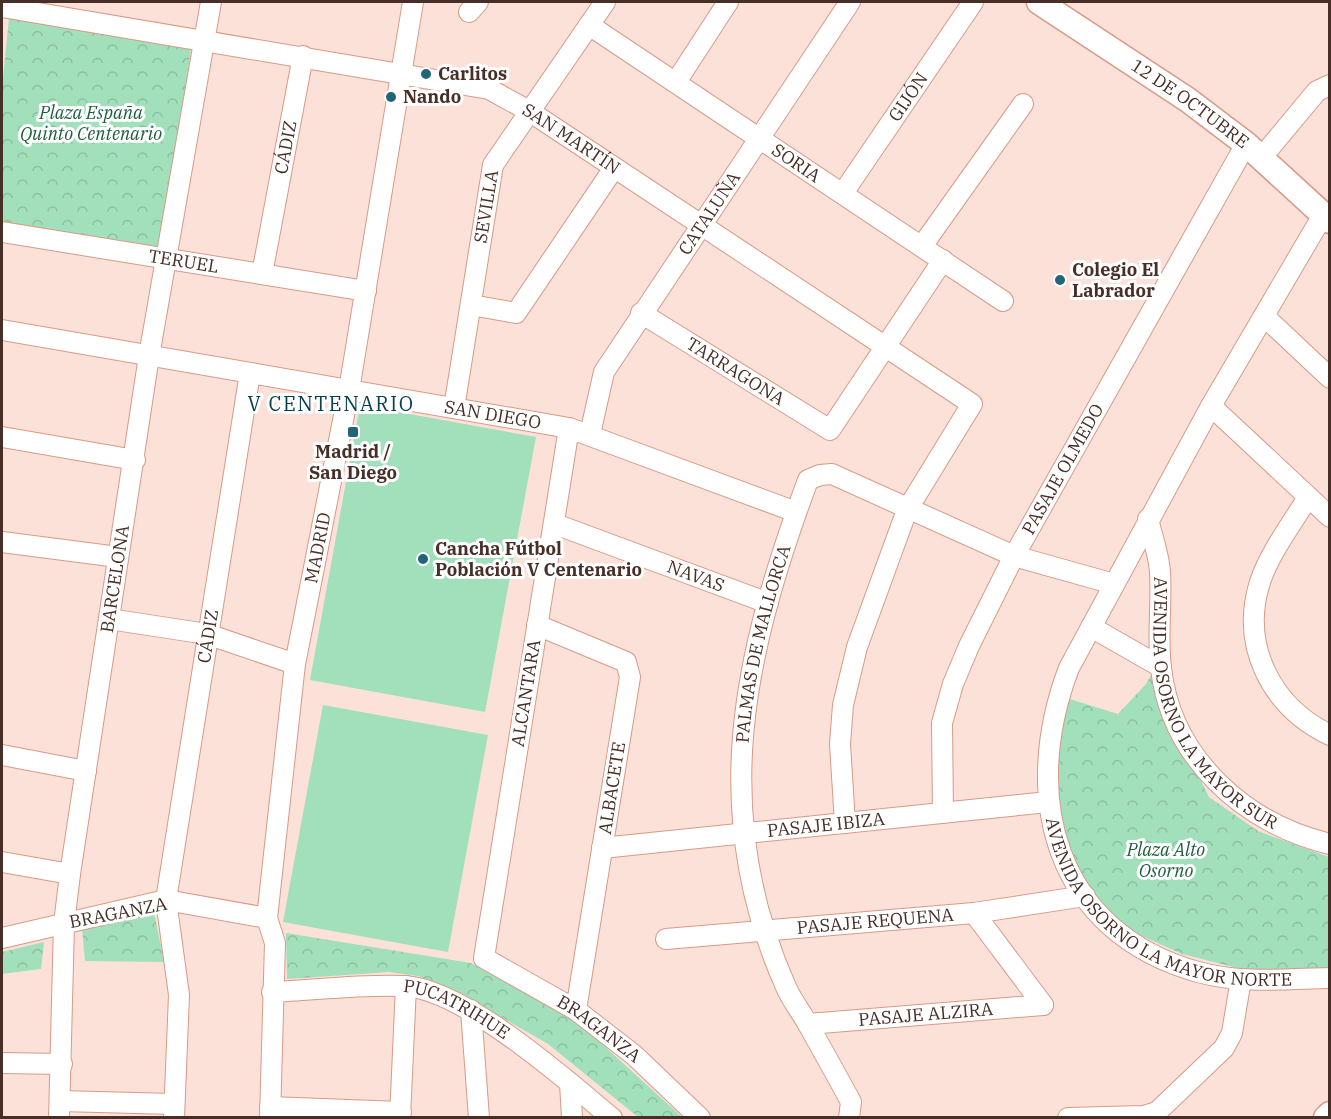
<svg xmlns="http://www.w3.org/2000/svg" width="1331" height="1119" viewBox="0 0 1331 1119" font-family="'IBM Plex Serif',serif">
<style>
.park{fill:url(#park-crowns)}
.garden{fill:#a2dfbb}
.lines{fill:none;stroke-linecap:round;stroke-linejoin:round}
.minor-casing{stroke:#d89a86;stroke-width:22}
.tertiary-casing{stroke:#d89a86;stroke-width:27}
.minor{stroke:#fff;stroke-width:20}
.tertiary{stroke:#fff;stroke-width:24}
.poi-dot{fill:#216577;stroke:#fff;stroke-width:2}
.labels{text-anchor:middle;stroke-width:6;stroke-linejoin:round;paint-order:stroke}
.poi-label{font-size:18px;font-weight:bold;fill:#472e26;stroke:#fff;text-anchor:start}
.street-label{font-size:18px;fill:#472e26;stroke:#fff}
.park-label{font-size:18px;font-style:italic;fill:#1e5e3f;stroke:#fff}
.neighbourhood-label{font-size:20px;letter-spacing:1.5px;fill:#06414f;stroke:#fff}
</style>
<defs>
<pattern id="park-crowns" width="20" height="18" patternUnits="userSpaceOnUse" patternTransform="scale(1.5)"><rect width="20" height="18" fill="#a2dfbb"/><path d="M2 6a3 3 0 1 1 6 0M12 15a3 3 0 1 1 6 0" fill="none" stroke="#8dc0a1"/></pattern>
</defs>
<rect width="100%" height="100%" fill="#fce1d9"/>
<g class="park">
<path d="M9 18 191 49 162 254 2 228V88Z"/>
<path d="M1155 668 1189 757 1209 797 1258 831 1329 857V972L1249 971 1182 954 1140 935 1110 916 1087 889 1065 845 1055 772 1060 724 1070 699 1118 714 1146 684Z"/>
<path d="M154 912 164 962 85 961 82 929Z"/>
<path d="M286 933 471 963 578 1022 682 1117H638L548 1044 458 992 418 976 389 972 287 979Z"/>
<path d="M44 942 41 969 2 974V952Z"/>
</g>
<g class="garden">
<path d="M360 405 536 437 485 712 310 680Z"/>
<path d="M323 705 488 735 448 952 283 922Z"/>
</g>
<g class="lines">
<defs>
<g id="minor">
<path id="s1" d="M2 7 489 89 529 111 972 404 907 510 857 647 843 705 840 744 845 823"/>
<path d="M469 12 478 2"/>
<path id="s2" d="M589 25 1003 301"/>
<path d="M676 82 728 2"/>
<path d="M1262 157 1317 91 1330 85"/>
<path id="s3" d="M843 193 973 2"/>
<path id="s4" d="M1323 215 1211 406 1069 668C1020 796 1054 932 1198 972 1241 984 1286 979 1330 978"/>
<path id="s5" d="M2 232 366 291"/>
<path d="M922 246 1023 104"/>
<path id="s6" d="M262 274 303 56"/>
<path d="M471 305 516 313 614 168"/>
<path id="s7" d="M641 313 830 430 943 260"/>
<path d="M1264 316 1330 378"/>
<path id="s8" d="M2 330 569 428 796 512"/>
<path d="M1211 406 1330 517"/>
<path id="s9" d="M454 408 493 165 605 2"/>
<path id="s10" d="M569 428 484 958 576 1010 634 1055 700 1118"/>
<path id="s11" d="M590 434 604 372 850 2"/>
<path d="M2 437 135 460"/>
<path d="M1308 497C1292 524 1270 552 1260 582 1240 645 1271 707 1330 735"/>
<path id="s12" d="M1148 519C1152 536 1159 555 1160 572 1162 604 1157 636 1161 668 1171 758 1245 824 1330 844"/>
<path id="s13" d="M555 524 768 603"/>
<path d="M2 542 118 557"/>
<path d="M109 619 207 634 295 664"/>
<path d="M537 625 626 662 630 677 576 1010"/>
<path d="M1091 627 1161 667"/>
<path d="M2 755 86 771"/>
<path id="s14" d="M943 813 942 723 953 684 969 646 1014 556 1246 144"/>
<path id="s15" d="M602 848 1048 802"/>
<path d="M2 862 70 874"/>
<path d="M974 913 1043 1005"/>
<path id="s16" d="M267 918 295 664 349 390 413 2"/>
<path d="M2 938 166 900 267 918 275 943 270 1118"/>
<path id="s17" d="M666 939 974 913 1085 896"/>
<path id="s18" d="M272 992C316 990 362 984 405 986 465 990 565 1079 612 1118"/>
<path d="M471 1010 479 1118"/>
<path id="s19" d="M808 1024 1043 1005"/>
<path d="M2 1063 62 1064"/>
<path d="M570 1083 572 1118"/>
<path d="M60 1101 174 1104"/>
<path d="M270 1107 401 1112"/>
<path id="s20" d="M59 1118 64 924 70 874 149 356 211 2"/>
<path id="s21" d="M174 1118 179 995 166 900 250 373"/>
<path d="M400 1118 406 986"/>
<path id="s22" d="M849 1118 851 1102C837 1076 823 1051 809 1026 802 1013 792 1001 786 987 707 810 744 653 808 480L820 475 832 474 1014 556 1114 584"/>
<path d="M1068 1118 1143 1116 1157 1112 1224 1048 1232 1033 1241 979"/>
</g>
<g id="tertiary">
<path id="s23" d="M1039 2 1188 100 1246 144 1330 221"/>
<path d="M1326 1118 1330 1114"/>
</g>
</defs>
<use href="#minor" class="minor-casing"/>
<use href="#tertiary" class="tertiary-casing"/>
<use href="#minor" class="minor"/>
<use href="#tertiary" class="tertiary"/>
</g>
<g class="poi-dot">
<circle cx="426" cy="74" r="6"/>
<circle cx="391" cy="97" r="6"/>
<circle cx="1060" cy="280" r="6"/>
<rect x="347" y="426" width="12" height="12" rx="3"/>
<circle cx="423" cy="559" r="6"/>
</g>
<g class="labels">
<g class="poi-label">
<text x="438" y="80">Carlitos</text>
<text x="403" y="103">Nando</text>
<text x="1072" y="276">Colegio El<tspan x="1072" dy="21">Labrador</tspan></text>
<text x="353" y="458" text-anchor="middle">Madrid /<tspan x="353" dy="21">San Diego</tspan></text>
<text x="435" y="555">Cancha Fútbol<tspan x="435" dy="21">Población V Centenario</tspan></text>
</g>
<g class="street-label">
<text dy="6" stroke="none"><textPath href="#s3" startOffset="116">GIJÓN</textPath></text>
<text dy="6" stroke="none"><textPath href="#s23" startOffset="182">12 DE OCTUBRE</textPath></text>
<text dy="6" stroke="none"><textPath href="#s1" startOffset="590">SAN MARTÍN</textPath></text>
<text dy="6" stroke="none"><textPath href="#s6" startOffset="129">CÁDIZ</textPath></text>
<text dy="6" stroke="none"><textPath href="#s2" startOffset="249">SORIA</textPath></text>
<text dy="6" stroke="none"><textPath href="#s9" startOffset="204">SEVILLA</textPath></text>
<text dy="6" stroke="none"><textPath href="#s11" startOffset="254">CATALUÑA</textPath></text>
<text dy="6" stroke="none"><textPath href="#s5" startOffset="184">TERUEL</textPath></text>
<text dy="6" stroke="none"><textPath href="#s7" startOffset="111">TARRAGONA</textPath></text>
<text dy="6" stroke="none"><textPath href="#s8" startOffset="498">SAN DIEGO</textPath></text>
<text dy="6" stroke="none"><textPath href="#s14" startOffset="372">PASAJE OLMEDO</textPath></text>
<text dy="6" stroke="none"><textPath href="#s16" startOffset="374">MADRID</textPath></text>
<text dy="6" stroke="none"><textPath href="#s13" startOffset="150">NAVAS</textPath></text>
<text dy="6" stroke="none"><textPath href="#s20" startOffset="543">BARCELONA</textPath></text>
<text dy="6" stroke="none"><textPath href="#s21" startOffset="486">CÁDIZ</textPath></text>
<text dy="6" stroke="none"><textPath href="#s22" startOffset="500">PALMAS DE MALLORCA</textPath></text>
<text transform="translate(526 693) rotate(-81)" y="6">ALCANTARA</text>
<text dy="6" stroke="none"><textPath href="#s12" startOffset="206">AVENIDA OSORNO LA MAYOR SUR</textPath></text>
<text transform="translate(612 788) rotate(-81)" y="6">ALBACETE</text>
<text dy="6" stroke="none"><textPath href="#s15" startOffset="225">PASAJE IBIZA</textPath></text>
<text dy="6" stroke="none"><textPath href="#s4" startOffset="832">AVENIDA OSORNO LA MAYOR NORTE</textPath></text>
<text transform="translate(118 913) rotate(-11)" y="6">BRAGANZA</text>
<text dy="6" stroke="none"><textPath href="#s17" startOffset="210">PASAJE REQUENA</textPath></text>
<text dy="6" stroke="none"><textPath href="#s18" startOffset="190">PUCATRIHUE</textPath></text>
<text dy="6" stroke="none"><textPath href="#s19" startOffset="118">PASAJE ALZIRA</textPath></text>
<text dy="6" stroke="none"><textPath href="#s10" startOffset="672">BRAGANZA</textPath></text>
</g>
<g class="park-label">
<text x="91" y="119">Plaza España<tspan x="91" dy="21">Quinto Centenario</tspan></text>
<text x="1166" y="856">Plaza Alto<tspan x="1166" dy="21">Osorno</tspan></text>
</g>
<g class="neighbourhood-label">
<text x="331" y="411">V CENTENARIO</text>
</g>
</g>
<rect width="1331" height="1119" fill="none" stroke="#472e26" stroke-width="6"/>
</svg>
